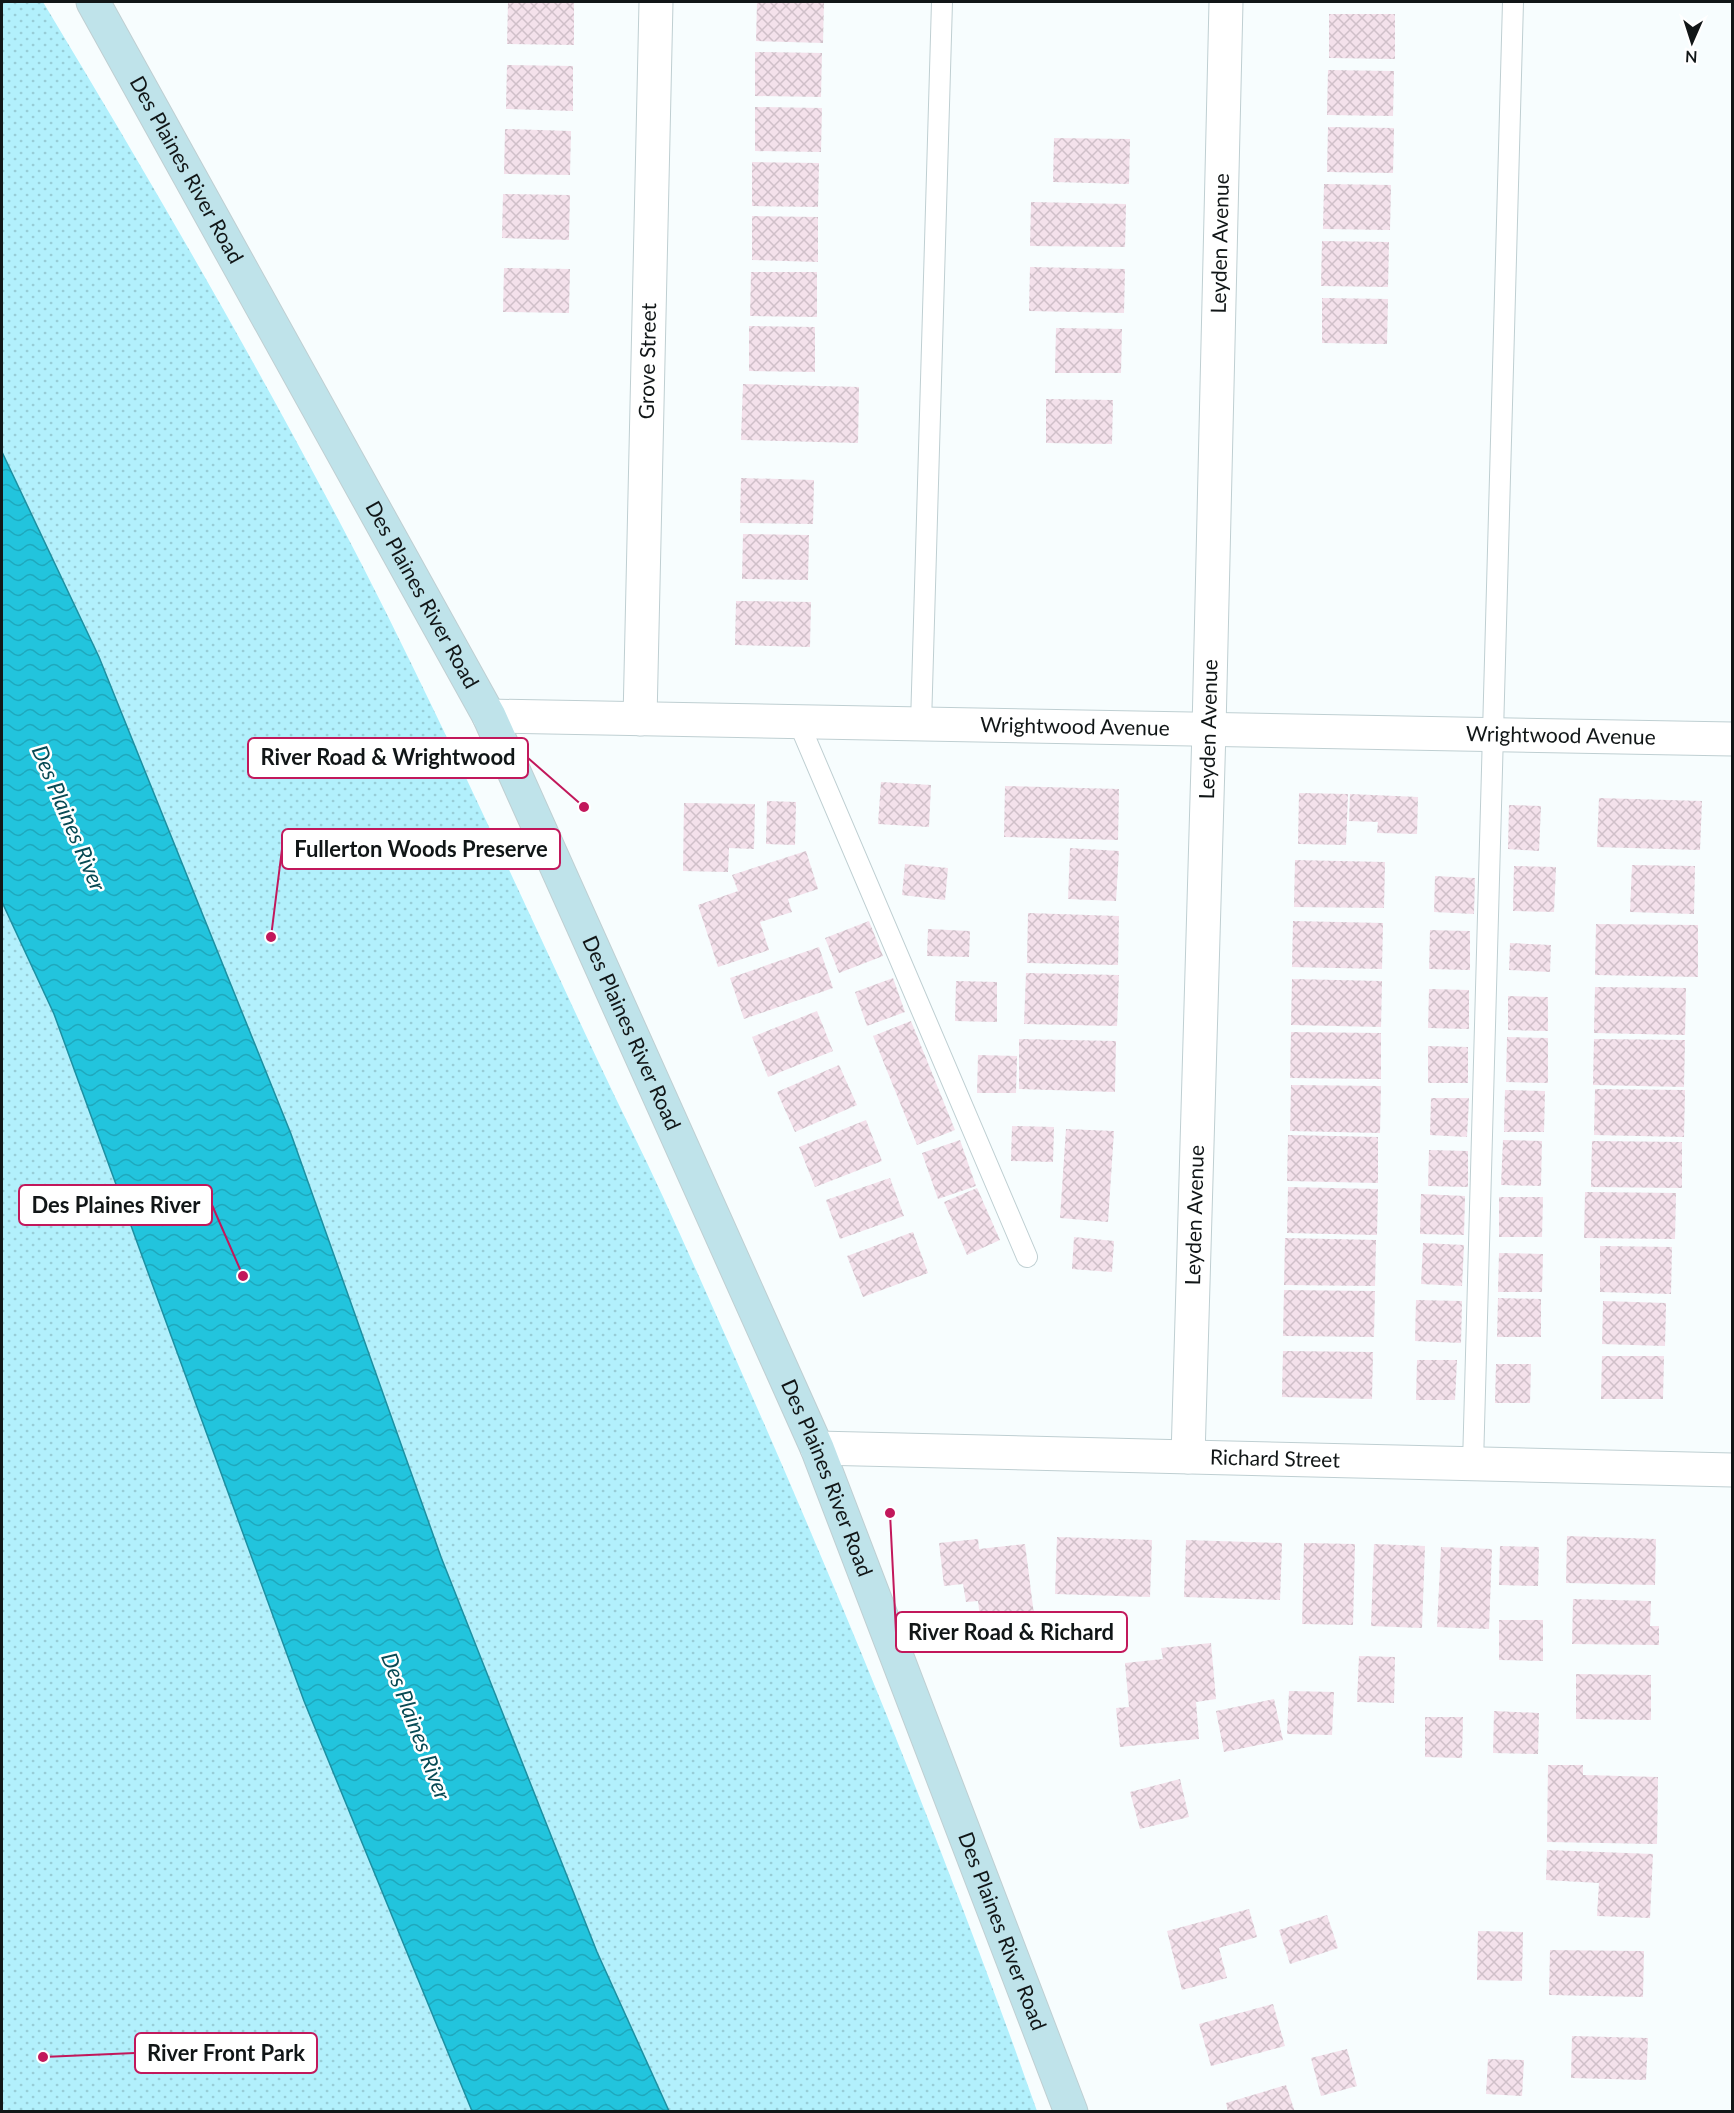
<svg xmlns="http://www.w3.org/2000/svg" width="1734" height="2113" viewBox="0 0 1734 2113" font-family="Lato,sans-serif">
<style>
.park{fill:url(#park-dots)}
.water{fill:url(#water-waves);stroke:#1d90a2;stroke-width:1.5}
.building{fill:url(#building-cross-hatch)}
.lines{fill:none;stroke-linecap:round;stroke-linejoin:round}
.service-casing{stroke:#bfcfd2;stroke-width:22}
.minor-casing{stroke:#bfcfd2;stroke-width:35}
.secondary-casing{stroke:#bfcfd2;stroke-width:35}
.service{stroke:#fff;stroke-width:20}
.minor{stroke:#fff;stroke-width:33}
.secondary{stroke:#bfe3ea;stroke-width:33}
.labels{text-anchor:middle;stroke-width:5;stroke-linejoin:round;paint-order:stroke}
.street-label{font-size:21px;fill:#111617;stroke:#fff}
.water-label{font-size:22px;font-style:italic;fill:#074a54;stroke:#fff}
.leader{fill:none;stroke:#c2185b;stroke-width:2}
.callout-dot{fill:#c2185b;stroke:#fff;stroke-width:2}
.callout{fill:#fff;stroke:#c2185b;stroke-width:2}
.callout-label{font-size:22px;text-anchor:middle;font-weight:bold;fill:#111617}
</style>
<defs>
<pattern id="park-dots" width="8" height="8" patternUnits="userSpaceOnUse" patternTransform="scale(1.5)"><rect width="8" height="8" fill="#b2f0fc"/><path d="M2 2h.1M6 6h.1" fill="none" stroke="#98cdd7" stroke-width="1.8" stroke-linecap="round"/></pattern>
<pattern id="water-waves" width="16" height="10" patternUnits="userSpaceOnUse" patternTransform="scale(1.5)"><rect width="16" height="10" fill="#22c4dd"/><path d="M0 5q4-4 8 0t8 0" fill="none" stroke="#1ea8bd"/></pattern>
<pattern id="building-cross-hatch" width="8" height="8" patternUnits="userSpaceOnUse" patternTransform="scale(1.5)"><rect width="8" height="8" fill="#f4e1eb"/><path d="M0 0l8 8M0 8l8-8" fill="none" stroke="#d0c0c9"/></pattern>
</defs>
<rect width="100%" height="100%" fill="#f7fdfe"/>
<path class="park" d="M2 2H43C154 186 262 372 361 563 445 727 520 895 598 1061 620 1108 643 1153 664 1199 800 1498 928 1802 1037 2111L2 2112Z"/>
<path class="water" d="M2 452 99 657 291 1134 441 1557 597 1952 669 2111H472L304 1701 54 1014 2 902Z"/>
<g class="building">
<path d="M508 2H574V45L507 44Z"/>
<path d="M757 2H824L823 43 756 41Z"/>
<path d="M1329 14H1395V59L1329 58Z"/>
<path d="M755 52 822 53 821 97 755 96Z"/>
<path d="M507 65 573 66V111L506 109Z"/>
<path d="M1328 70 1394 71 1393 116 1327 115Z"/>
<path d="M755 107 822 108 821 152 755 151Z"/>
<path d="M1328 127 1394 128 1393 173 1327 172Z"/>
<path d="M505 129 571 131 570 175 504 174Z"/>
<path d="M1054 138 1130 139 1129 184 1053 182Z"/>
<path d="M752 162 819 163 818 207 752 206Z"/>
<path d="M1324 184 1391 185 1390 230 1323 229Z"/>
<path d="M503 194 570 195 569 240 502 238Z"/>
<path d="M1031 202 1126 204 1125 247 1030 246Z"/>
<path d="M752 216 818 217V262L752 260Z"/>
<path d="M1322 241 1389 242 1388 287 1321 286Z"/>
<path d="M1030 267 1125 269 1124 313 1029 311Z"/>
<path d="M504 268 570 269 569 313 503 312Z"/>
<path d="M751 272H817V317L750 316Z"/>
<path d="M1322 298 1388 299 1387 344 1322 343Z"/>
<path d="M749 326 815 327V372L749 371Z"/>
<path d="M1056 328 1122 329 1121 373H1055Z"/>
<path d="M743 384 859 387 858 443 741 440Z"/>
<path d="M1046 399 1113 400 1112 444 1046 443Z"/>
<path d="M741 478 814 480 813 524 740 523Z"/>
<path d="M743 534 809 535 808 580 742 579Z"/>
<path d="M736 601 811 602 810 647 735 645Z"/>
<path d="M881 782 931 785 929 827 878 824Z"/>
<path d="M1005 786 1119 789 1118 840 1004 837Z"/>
<path d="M1299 793 1348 794 1346 845 1298 844Z"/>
<path d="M1350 794 1418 797 1417 834 1377 833 1378 822 1349 821Z"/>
<path d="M1599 798 1702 801 1700 850 1597 847Z"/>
<path d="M767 801 796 802 795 845 766 844Z"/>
<path d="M684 803 755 804 754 849 729 848 728 872 683 871Z"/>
<path d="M1509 805 1541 806 1539 851 1508 849Z"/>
<path d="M1070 848 1119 851 1116 901 1068 899Z"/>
<path d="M806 851 818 889 788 899 792 912 760 922 769 950 718 967 698 905 738 891 732 875Z"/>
<path d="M1295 860 1385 862 1384 908 1294 907Z"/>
<path d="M905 864 948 868 945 900 902 895Z"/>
<path d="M1632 865 1695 866 1694 914 1630 912Z"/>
<path d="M1514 866 1556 867 1554 912 1513 911Z"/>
<path d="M1435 876 1475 878 1474 914 1434 912Z"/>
<path d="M1028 913 1119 916 1118 965 1027 963Z"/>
<path d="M869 921 883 956 839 973 825 938Z"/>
<path d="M1293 921 1383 923 1382 969 1292 967Z"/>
<path d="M1596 924 1698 925V977L1595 975Z"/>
<path d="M928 929 970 931 969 957 927 956Z"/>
<path d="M1430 930 1470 931V970L1429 969Z"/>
<path d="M1510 943 1551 945 1550 972 1509 970Z"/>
<path d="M819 947 833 988 744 1019 730 978Z"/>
<path d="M1026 973 1119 975 1117 1026 1024 1024Z"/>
<path d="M893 978 905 1012 867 1026 855 992Z"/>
<path d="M1292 979 1382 981 1381 1027 1291 1025Z"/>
<path d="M956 981 997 982V1022L955 1021Z"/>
<path d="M1595 987 1686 988 1685 1035 1594 1033Z"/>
<path d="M1429 989 1469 990V1029L1428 1028Z"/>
<path d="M1508 996 1548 997V1031L1508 1030Z"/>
<path d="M817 1011 833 1051 768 1077 752 1037Z"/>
<path d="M911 1021 955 1130 917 1145 873 1036Z"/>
<path d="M1291 1032 1381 1033V1079L1290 1078Z"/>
<path d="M1507 1037 1548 1038V1083L1506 1082Z"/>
<path d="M1019 1039 1116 1041 1115 1092 1019 1089Z"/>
<path d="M1594 1039 1685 1040 1684 1087 1593 1085Z"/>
<path d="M1428 1046 1468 1047V1083H1428Z"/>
<path d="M978 1055 1017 1056 1016 1093H977Z"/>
<path d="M839 1065 857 1105 795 1132 777 1092Z"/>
<path d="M1291 1085 1381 1086 1380 1133 1290 1131Z"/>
<path d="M1595 1089 1685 1090 1684 1137 1594 1135Z"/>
<path d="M1505 1090 1545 1091 1544 1132H1504Z"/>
<path d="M1431 1098H1469L1467 1137 1430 1135Z"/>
<path d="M866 1120 882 1161 815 1187 799 1147Z"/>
<path d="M1012 1126 1054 1127 1053 1162 1011 1161Z"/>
<path d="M1066 1129 1114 1131 1108 1222 1060 1218Z"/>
<path d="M1288 1135 1378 1137V1183L1287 1181Z"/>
<path d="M960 1140 976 1186 938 1199 922 1153Z"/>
<path d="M1503 1140 1542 1141 1541 1186 1501 1185Z"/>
<path d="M1592 1141 1682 1142V1188L1591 1187Z"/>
<path d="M1429 1150 1468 1151V1187L1428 1186Z"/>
<path d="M890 1178 904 1216 840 1239 826 1200Z"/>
<path d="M1288 1187 1378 1189 1377 1235 1287 1233Z"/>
<path d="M977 1188 1000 1240 967 1255 944 1202Z"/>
<path d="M1585 1192 1676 1193 1675 1239 1584 1238Z"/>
<path d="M1421 1194 1465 1196 1464 1235 1420 1234Z"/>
<path d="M1499 1197H1543L1542 1237H1499Z"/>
<path d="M913 1232 928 1273 863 1297 847 1256Z"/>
<path d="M1074 1237 1114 1241 1112 1272 1072 1269Z"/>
<path d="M1285 1238 1376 1240 1375 1286 1284 1285Z"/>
<path d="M1423 1243 1464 1245 1462 1286 1421 1284Z"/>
<path d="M1600 1246 1672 1247 1671 1294 1600 1292Z"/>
<path d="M1499 1253 1543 1254 1542 1292H1498Z"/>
<path d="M1284 1290 1375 1291 1374 1337 1283 1336Z"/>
<path d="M1498 1298 1541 1299V1337H1497Z"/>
<path d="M1416 1300 1462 1301 1461 1343 1415 1341Z"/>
<path d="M1603 1301 1666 1303 1665 1346 1602 1344Z"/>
<path d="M1283 1351 1373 1352 1372 1399 1282 1397Z"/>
<path d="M1602 1356H1664L1663 1399H1601Z"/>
<path d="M1417 1360H1457L1455 1400H1416Z"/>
<path d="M1496 1364H1531L1530 1403H1495Z"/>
<path d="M1567 1536 1656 1539 1655 1585 1566 1583Z"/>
<path d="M1057 1537 1152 1540 1150 1597 1055 1594Z"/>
<path d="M978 1539 979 1549 1025 1544 1037 1638 983 1644 978 1601 966 1602 963 1584 944 1586 939 1543Z"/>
<path d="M1186 1540 1282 1543 1280 1600 1184 1597Z"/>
<path d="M1304 1543 1355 1544 1353 1625 1302 1624Z"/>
<path d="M1374 1544 1425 1546 1422 1628 1371 1626Z"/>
<path d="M1500 1546 1539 1547 1538 1586 1499 1585Z"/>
<path d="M1441 1547 1492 1549 1489 1629 1437 1627Z"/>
<path d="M1573 1599 1651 1601 1650 1626H1659V1645L1572 1644Z"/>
<path d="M1499 1620H1543V1661L1499 1660Z"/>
<path d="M1211 1643 1216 1699 1196 1702 1199 1739 1120 1747 1116 1708 1129 1707 1125 1663 1163 1659 1161 1648Z"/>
<path d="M1359 1656 1395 1657 1394 1703 1357 1702Z"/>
<path d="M1576 1674 1651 1675V1720L1576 1719Z"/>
<path d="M1289 1691 1334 1692 1332 1735 1287 1734Z"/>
<path d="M1274 1699 1283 1740 1224 1752 1216 1711Z"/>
<path d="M1494 1711 1539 1713 1538 1754 1493 1753Z"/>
<path d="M1425 1717H1463L1462 1758 1425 1757Z"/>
<path d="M1548 1765H1583V1775L1658 1777 1657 1844 1547 1842Z"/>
<path d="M1180 1779 1189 1817 1140 1829 1130 1792Z"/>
<path d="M1547 1850 1653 1854 1650 1918 1597 1916 1599 1883 1546 1880Z"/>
<path d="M1249 1909 1257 1937 1219 1948 1227 1978 1182 1990 1167 1931Z"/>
<path d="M1327 1915 1338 1948 1290 1964 1279 1930Z"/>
<path d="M1478 1931 1523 1932 1522 1981 1477 1980Z"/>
<path d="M1550 1950 1644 1951 1643 1997 1549 1995Z"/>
<path d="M1273 2004 1285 2046 1211 2066 1199 2024Z"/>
<path d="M1572 2036 1648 2038 1646 2080 1571 2078Z"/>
<path d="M1347 2049 1357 2086 1321 2096 1311 2058Z"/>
<path d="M1488 2059 1524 2060 1522 2096 1486 2094Z"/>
<path d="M1286 2085 1295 2112H1228L1226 2103Z"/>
</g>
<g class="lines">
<defs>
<g id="service">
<path d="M798 721 1027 1257"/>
<path d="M921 724 942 2"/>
<path d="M1473 1464 1513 2"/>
</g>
<g id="minor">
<path id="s1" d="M489 716 1732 739"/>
<path id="s2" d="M640 719 656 2"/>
<path id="s3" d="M817 1448 1732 1470"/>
<path id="s4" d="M1188 1457 1209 729 1226 2"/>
</g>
<g id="secondary">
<path id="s5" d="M93 2 489 716 817 1448 1071 2112"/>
</g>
</defs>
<use href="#service" class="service-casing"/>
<use href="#minor" class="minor-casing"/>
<use href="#secondary" class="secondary-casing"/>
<use href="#service" class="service"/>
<use href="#minor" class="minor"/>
<use href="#secondary" class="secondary"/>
</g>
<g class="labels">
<g class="street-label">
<text dy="7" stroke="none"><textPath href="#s5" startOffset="192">Des Plaines River Road</textPath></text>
<text dy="7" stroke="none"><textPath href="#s4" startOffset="1214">Leyden Avenue</textPath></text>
<text dy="7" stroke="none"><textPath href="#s2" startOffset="358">Grove Street</textPath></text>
<text dy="7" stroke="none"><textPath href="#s5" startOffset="678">Des Plaines River Road</textPath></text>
<text dy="7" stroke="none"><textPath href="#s1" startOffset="586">Wrightwood Avenue</textPath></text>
<text dy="7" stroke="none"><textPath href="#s4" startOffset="728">Leyden Avenue</textPath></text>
<text dy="7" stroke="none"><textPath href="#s1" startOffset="1072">Wrightwood Avenue</textPath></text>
<text dy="7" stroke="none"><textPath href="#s5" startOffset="1164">Des Plaines River Road</textPath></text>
<text dy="7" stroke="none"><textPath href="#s4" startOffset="242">Leyden Avenue</textPath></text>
<text dy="7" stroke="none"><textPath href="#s3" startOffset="458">Richard Street</textPath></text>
<text dy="7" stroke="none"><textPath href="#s5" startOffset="1650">Des Plaines River Road</textPath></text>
<text dy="7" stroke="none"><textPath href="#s5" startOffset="2136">Des Plaines River Road</textPath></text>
</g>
<g class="water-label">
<text transform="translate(69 818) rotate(67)" y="8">Des Plaines River</text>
<text transform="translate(416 1726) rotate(69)" y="8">Des Plaines River</text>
</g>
</g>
<path class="leader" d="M584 807L528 758M271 937L282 849M243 1276L212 1205M890 1513L896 1632M43 2057L135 2053"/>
<g class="callout-dot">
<circle cx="584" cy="807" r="6"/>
<circle cx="271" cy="937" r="6"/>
<circle cx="243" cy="1276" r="6"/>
<circle cx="890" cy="1513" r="6"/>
<circle cx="43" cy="2057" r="6"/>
</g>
<g class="callout">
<rect x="248" y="738" width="280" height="40" rx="6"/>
<rect x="282" y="829" width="278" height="40" rx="6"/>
<rect x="19" y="1185" width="193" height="40" rx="6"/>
<rect x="896" y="1612" width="231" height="40" rx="6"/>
<rect x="135" y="2033" width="182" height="40" rx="6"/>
</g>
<g class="callout-label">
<text x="388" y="765">River Road &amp; Wrightwood</text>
<text x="421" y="857">Fullerton Woods Preserve</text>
<text x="116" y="1213">Des Plaines River</text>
<text x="1011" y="1640">River Road &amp; Richard</text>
<text x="226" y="2061">River Front Park</text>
</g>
<rect width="1734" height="2113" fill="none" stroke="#111617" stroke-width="6"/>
<g transform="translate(1692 42) rotate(183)" stroke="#ffffff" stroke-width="4.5" paint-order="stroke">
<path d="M0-4.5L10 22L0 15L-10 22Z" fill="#111617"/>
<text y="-9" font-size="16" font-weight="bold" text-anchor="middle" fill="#111617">N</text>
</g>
</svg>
